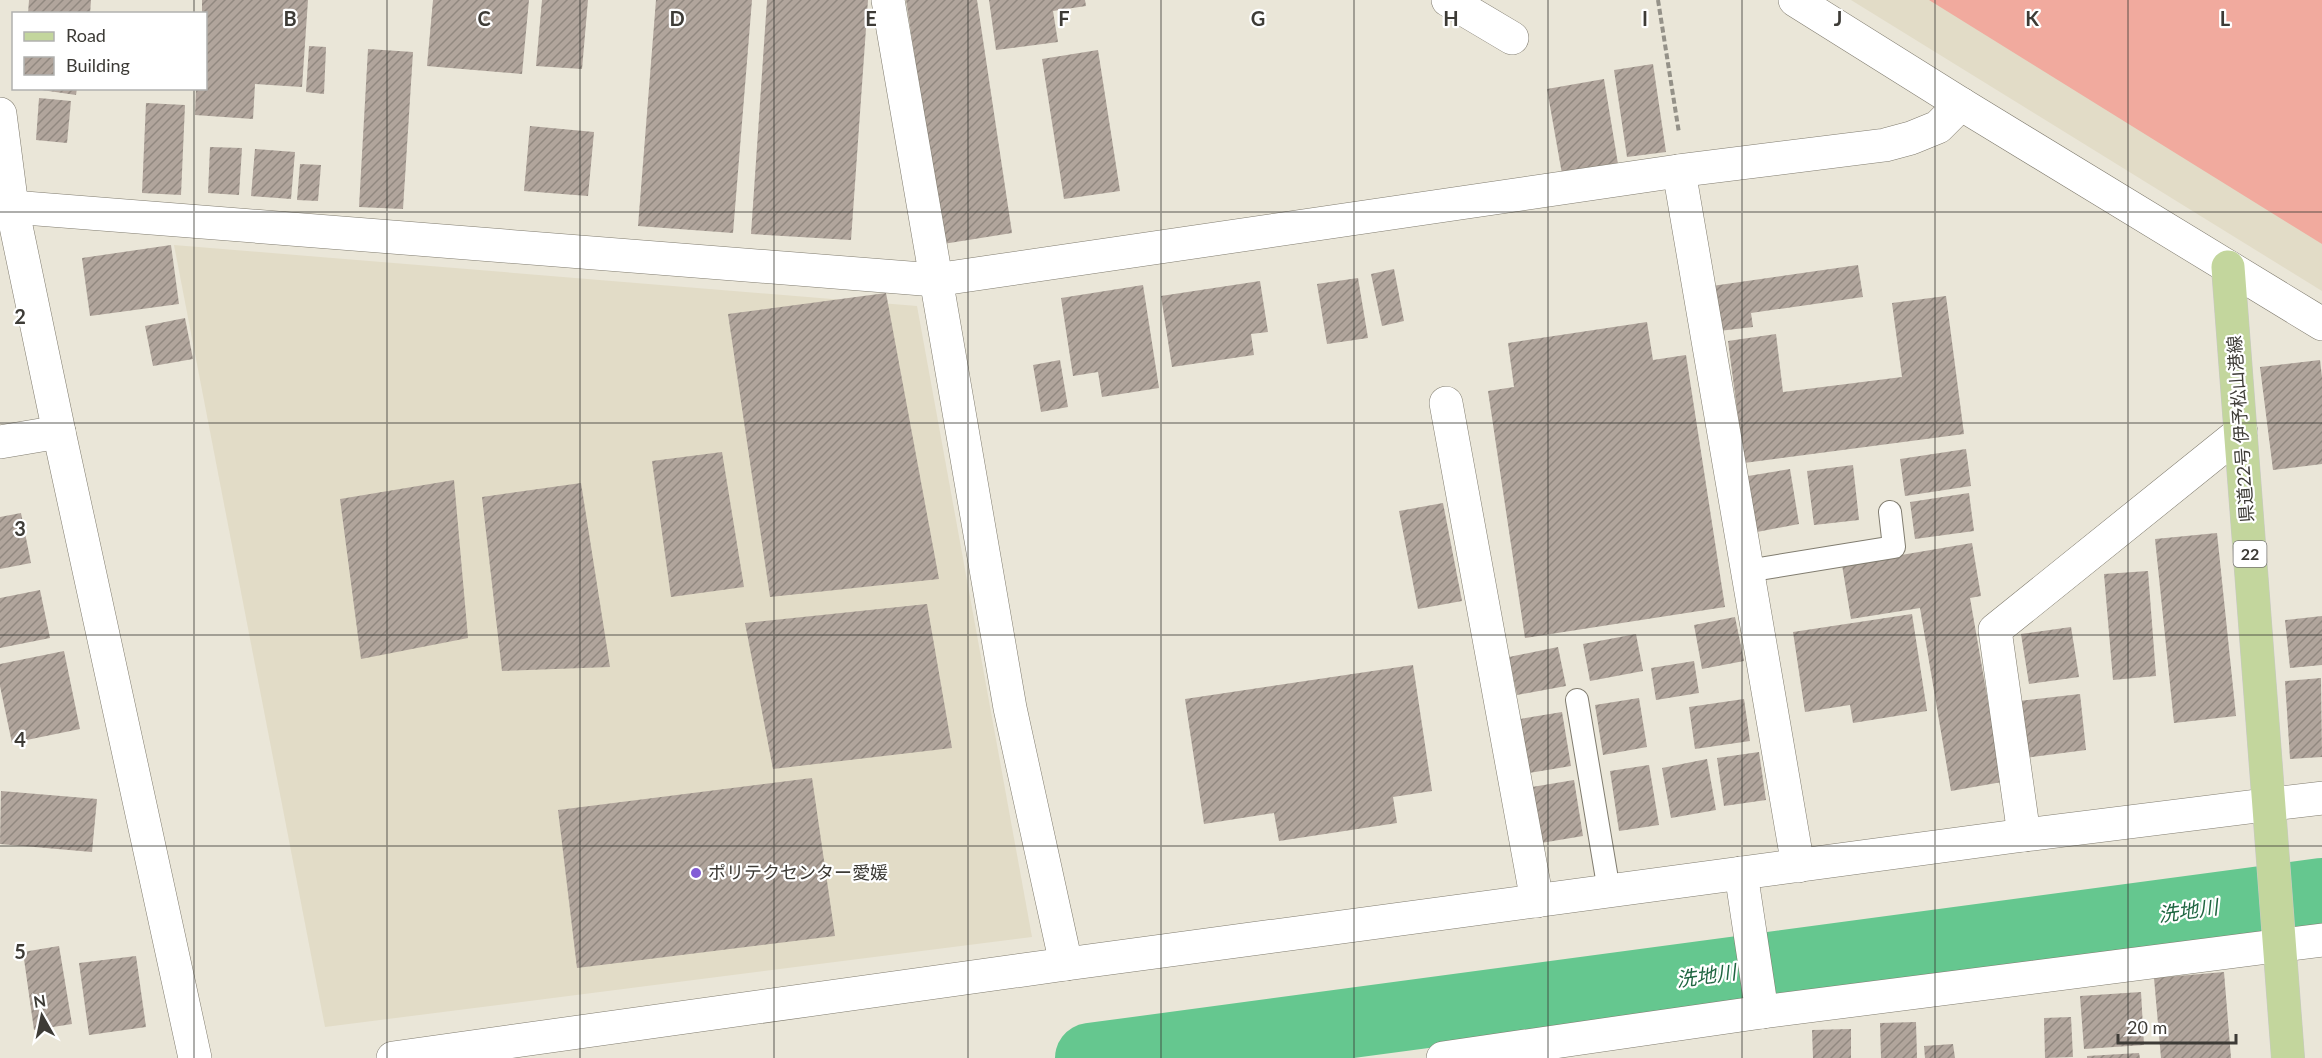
<svg xmlns="http://www.w3.org/2000/svg" width="2322" height="1058" viewBox="0 0 2322 1058" font-family="Lato,'Noto Sans JP',sans-serif">
<style>
.built{fill:#e2dcc7}
.grass{fill:#f1aa9e}
.lines{fill:none;stroke-linecap:round;stroke-linejoin:round}
.river{stroke:#65c78f;stroke-width:70}
.building{fill:url(#building-hatch)}
.service-casing{stroke:#807c6f;stroke-width:24}
.minor-casing{stroke:#807c6f;stroke-width:34}
.tertiary-casing{stroke:#807c6f;stroke-width:34}
.primary-casing{stroke:#c9c8c7;stroke-width:34}
.path{stroke:#949188;stroke-width:4;stroke-dasharray:6 3;stroke-linecap:butt}
.service{stroke:#fff;stroke-width:22}
.minor{stroke:#fff;stroke-width:33}
.tertiary{stroke:#fff;stroke-width:33}
.primary{stroke:#c3d69d;stroke-width:33}
.grid{fill:none;stroke:#3d3b36;stroke-width:1.5;stroke-opacity:0.55}
.poi-dot{fill:#825cd6;stroke:#fff;stroke-width:2}
.labels{text-anchor:middle;stroke-width:4.5;stroke-linejoin:round;paint-order:stroke}
.shield{fill:#fff;stroke:#777672;stroke-width:1.5}
.shield-label{font-size:16px;font-weight:bold;fill:#3d3b36}
.street-label{font-size:18px;fill:#3d3b36;stroke:#fff}
.poi-label{font-size:18px;fill:#3d3b36;stroke:#fff;text-anchor:start}
.water-label{font-size:20px;font-style:italic;fill:#1f6641;stroke:#fff}
.grid-label{font-size:20px;text-anchor:middle;font-weight:bold;fill:#3d3b36;stroke:#fff;stroke-width:4.5;stroke-linejoin:round;paint-order:stroke}
</style>
<defs>
<pattern id="building-hatch" width="6" height="6" patternUnits="userSpaceOnUse" patternTransform="scale(1.5)"><rect width="6" height="6" fill="#b1a59c"/><path d="M-1 1l2-2M0 6l6-6M5 7l2-2" fill="none" stroke="#918880"/></pattern>
</defs>
<rect width="100%" height="100%" fill="#eae6d8"/>
<g class="built">
<path d="M1851 0H2322V291Z"/>
<path d="M174 245 917 306 1032 937 325 1027Z"/>
</g>
<path class="grass" d="M1929 0H2322V244Z"/>
<g class="lines">
<path class="river" d="M1090 1058 2322 893"/>
</g>
<g class="building">
<path d="M29 0H91L90 14H28Z"/>
<path d="M202 0H308L302 87 255 84 253 119 195 115 196 88H206V14H202Z"/>
<path d="M433 0H529L522 74 427 66Z"/>
<path d="M542 0H588L582 69 536 66Z"/>
<path d="M656 0H752L733 233 638 226Z"/>
<path d="M767 0H868L851 240 751 234Z"/>
<path d="M906 0H977L1012 233 943 244Z"/>
<path d="M989 0H1085L1086 6 1053 11 1058 42 996 50Z"/>
<path d="M309 46 326 47 324 94 306 92Z"/>
<path d="M368 49 413 52 403 209 359 207Z"/>
<path d="M1098 50 1120 191 1064 199 1042 59Z"/>
<path d="M1653 64 1666 152 1627 157 1614 70Z"/>
<path d="M1604 79 1618 164 1562 174 1547 89Z"/>
<path d="M28 88H77L76 95Z"/>
<path d="M39 98 71 101 67 143 36 140Z"/>
<path d="M146 103 185 105 181 195 142 193Z"/>
<path d="M530 126 594 132 588 196 524 191Z"/>
<path d="M210 147 242 148 239 195 208 193Z"/>
<path d="M255 149 295 152 291 199 251 196Z"/>
<path d="M300 164 321 165 318 201 297 200Z"/>
<path d="M171 245 179 304 90 316 82 258Z"/>
<path d="M1858 265 1863 297 1751 313 1753 327 1719 331 1712 286Z"/>
<path d="M1394 269 1404 321 1382 326 1371 274Z"/>
<path d="M1358 278 1368 338 1327 344 1317 284Z"/>
<path d="M1260 281 1268 332 1251 334 1254 355 1172 367 1161 296Z"/>
<path d="M1143 285 1159 388 1102 397 1098 372 1073 376 1061 298Z"/>
<path d="M886 293 939 579 770 597 728 314Z"/>
<path d="M1946 296 1964 434 1744 463 1728 341 1776 334 1783 392 1902 377 1892 303Z"/>
<path d="M185 318 193 359 153 366 145 326Z"/>
<path d="M1647 322 1653 360 1686 355 1725 607 1525 638 1488 391 1514 387 1508 343Z"/>
<path d="M1060 360 1068 407 1041 412 1033 365Z"/>
<path d="M2320 360 2322 377V464L2273 470 2260 367Z"/>
<path d="M1966 449 1971 486 1905 496 1900 459Z"/>
<path d="M722 452 744 587 671 597 652 461Z"/>
<path d="M1853 465 1859 520 1814 525 1807 471Z"/>
<path d="M1790 469 1799 524 1757 532 1748 476Z"/>
<path d="M454 480 468 638 361 659 340 499Z"/>
<path d="M581 483 610 667 502 671 482 497Z"/>
<path d="M1969 493 1974 531 1915 539 1910 502Z"/>
<path d="M1443 503 1462 601 1418 609 1399 511Z"/>
<path d="M21 513 31 563 0 569V517Z"/>
<path d="M2217 533 2236 716 2174 723 2155 539Z"/>
<path d="M1972 543 1981 596 1970 598 2002 782 1951 791 1920 608 1851 619 1842 565Z"/>
<path d="M2148 571 2156 676 2113 680 2104 574Z"/>
<path d="M40 590 50 638 0 648V598Z"/>
<path d="M927 604 952 748 773 769 745 623Z"/>
<path d="M1912 614 1927 711 1853 723 1850 705 1805 712 1793 632Z"/>
<path d="M2322 616V665L2290 668 2285 620Z"/>
<path d="M1735 617 1744 661 1702 669 1694 625Z"/>
<path d="M2071 627 2079 677 2029 684 2021 634Z"/>
<path d="M1636 634 1643 671 1590 681 1583 644Z"/>
<path d="M1558 647 1566 686 1517 695 1509 657Z"/>
<path d="M64 651 80 729 12 743 0 686V664Z"/>
<path d="M1694 661 1699 693 1656 700 1651 668Z"/>
<path d="M1413 665 1432 791 1393 797 1397 823 1279 841 1274 813 1204 824 1185 699Z"/>
<path d="M2321 678 2322 757 2290 759 2285 681Z"/>
<path d="M2080 694 2086 750 2025 758 2019 701Z"/>
<path d="M1639 698 1647 747 1603 755 1595 705Z"/>
<path d="M1744 699 1750 741 1695 749 1689 707Z"/>
<path d="M1562 712 1571 766 1529 773 1520 719Z"/>
<path d="M1759 752 1766 800 1724 806 1717 758Z"/>
<path d="M1707 759 1716 810 1671 818 1662 768Z"/>
<path d="M1649 765 1659 825 1619 831 1610 771Z"/>
<path d="M812 778 835 936 577 968 558 810Z"/>
<path d="M1574 780 1583 836 1541 843 1532 787Z"/>
<path d="M1 791 97 799 92 852 0 844Z"/>
<path d="M59 946 72 1024 34 1030 23 952Z"/>
<path d="M136 956 146 1027 89 1035 79 963Z"/>
<path d="M2224 972 2231 1058H2161L2154 978Z"/>
<path d="M2141 992 2144 1045 2084 1049 2080 996Z"/>
<path d="M2071 1017 2073 1057 2045 1058 2044 1018Z"/>
<path d="M1916 1022 1917 1058H1881L1880 1023Z"/>
<path d="M1851 1029V1058H1813L1812 1030Z"/>
<path d="M1953 1044 1955 1058H1925L1924 1046Z"/>
<path d="M2139 1053 2140 1058H2087V1056Z"/>
</g>
<g class="lines">
<defs>
<g id="service">
<path d="M1747 571 1894 547 1890 512"/>
<path d="M1577 700 1609 891"/>
</g>
<g id="minor">
<path d="M888 0 1010 708 1066 964"/>
<path d="M1448 0 1512 38"/>
<path d="M0 114 12 207 59 432 195 1058"/>
<path d="M1679 171 1798 866"/>
<path d="M12 207 935 280 1685 170 1885 145 1911 138 1938 127 1961 104"/>
<path d="M1446 403 1537 901"/>
<path d="M0 442 59 432"/>
<path d="M2024 835 1995 630 2241 432"/>
<path d="M1741 873 1762 1012"/>
<path d="M1443 1058 1762 1012 2322 940"/>
</g>
<g id="tertiary">
<path d="M1795 0 1961 104 2322 324"/>
<path d="M0 206 12 207"/>
<path d="M393 1058 1066 964 2024 835 2322 798"/>
</g>
<path id="primary" d="M2228 267 2288 1058"/>
</defs>
<use href="#service" class="service-casing"/>
<use href="#minor" class="minor-casing"/>
<use href="#tertiary" class="tertiary-casing"/>
<use href="#primary" class="primary-casing"/>
<path class="path" d="M1658 0 1679 133"/>
<use href="#service" class="service"/>
<use href="#minor" class="minor"/>
<use href="#tertiary" class="tertiary"/>
<use href="#primary" class="primary"/>
</g>
<path class="grid" d="M194 0V14M387 0V1058M580 0V1058M774 0V1058M968 0V1058M1161 0V1058M1354 0V1058M1548 0V1058M1742 0V1058M1935 0V1058M2128 0V1058M194 88V1058M0 212H2322M0 423H2322M0 635H2322M0 846H2322"/>
<circle class="poi-dot" cx="696" cy="873" r="6"/>
<g class="labels">
<rect class="shield" x="2233.5" y="541" width="33" height="26" rx="4.5"/>
<g class="shield-label">
<text x="2250" y="560">22</text>
</g>
<g class="street-label">
<text transform="translate(2241 429) rotate(-94)" y="6">県道22号 伊予松山港線</text>
</g>
<g class="poi-label">
<text x="708" y="879">ポリテクセンター愛媛</text>
</g>
<g class="water-label">
<text transform="translate(2188 911) rotate(-8)" y="7">洗地川</text>
<text transform="translate(1706 976) rotate(-8)" y="7">洗地川</text>
</g>
</g>
<g class="grid-label">
<text x="290" y="26">B</text>
<text x="484" y="26">C</text>
<text x="677" y="26">D</text>
<text x="871" y="26">E</text>
<text x="1064" y="26">F</text>
<text x="1258" y="26">G</text>
<text x="1451" y="26">H</text>
<text x="1645" y="26">I</text>
<text x="1838" y="26">J</text>
<text x="2032" y="26">K</text>
<text x="2225" y="26">L</text>
<text x="20" y="324">2</text>
<text x="20" y="536">3</text>
<text x="20" y="747">4</text>
<text x="20" y="959">5</text>
</g>
<rect x="12" y="12" width="195" height="78" fill="#ffffff" stroke="#b1b1af" stroke-width="1.5"/>
<rect x="24" y="32" width="30" height="9" fill="#c3d69d" stroke="#b1b1af" stroke-width="1.5"/>
<text x="66" y="42" font-size="18" fill="#3d3b36">Road</text>
<rect x="24" y="57" width="30" height="18" fill="url(#building-hatch)" stroke="#b1b1af" stroke-width="1.5"/>
<text x="66" y="72" font-size="18" fill="#3d3b36">Building</text>
<g transform="translate(42 1016) rotate(351)" stroke="#ffffff" stroke-width="4.5" paint-order="stroke">
<path d="M0-4.5L10 22L0 15L-10 22Z" fill="#3d3b36"/>
<text y="-9" font-size="16" font-weight="bold" text-anchor="middle" fill="#3d3b36">N</text>
</g>
<path d="M2118 1034v9h118v-9" fill="none" stroke="#3d3b36" stroke-width="3"/>
<text x="2127" y="1034" font-size="18" fill="#3d3b36" stroke="#ffffff" stroke-width="4.5" paint-order="stroke">20 m</text>
</svg>
